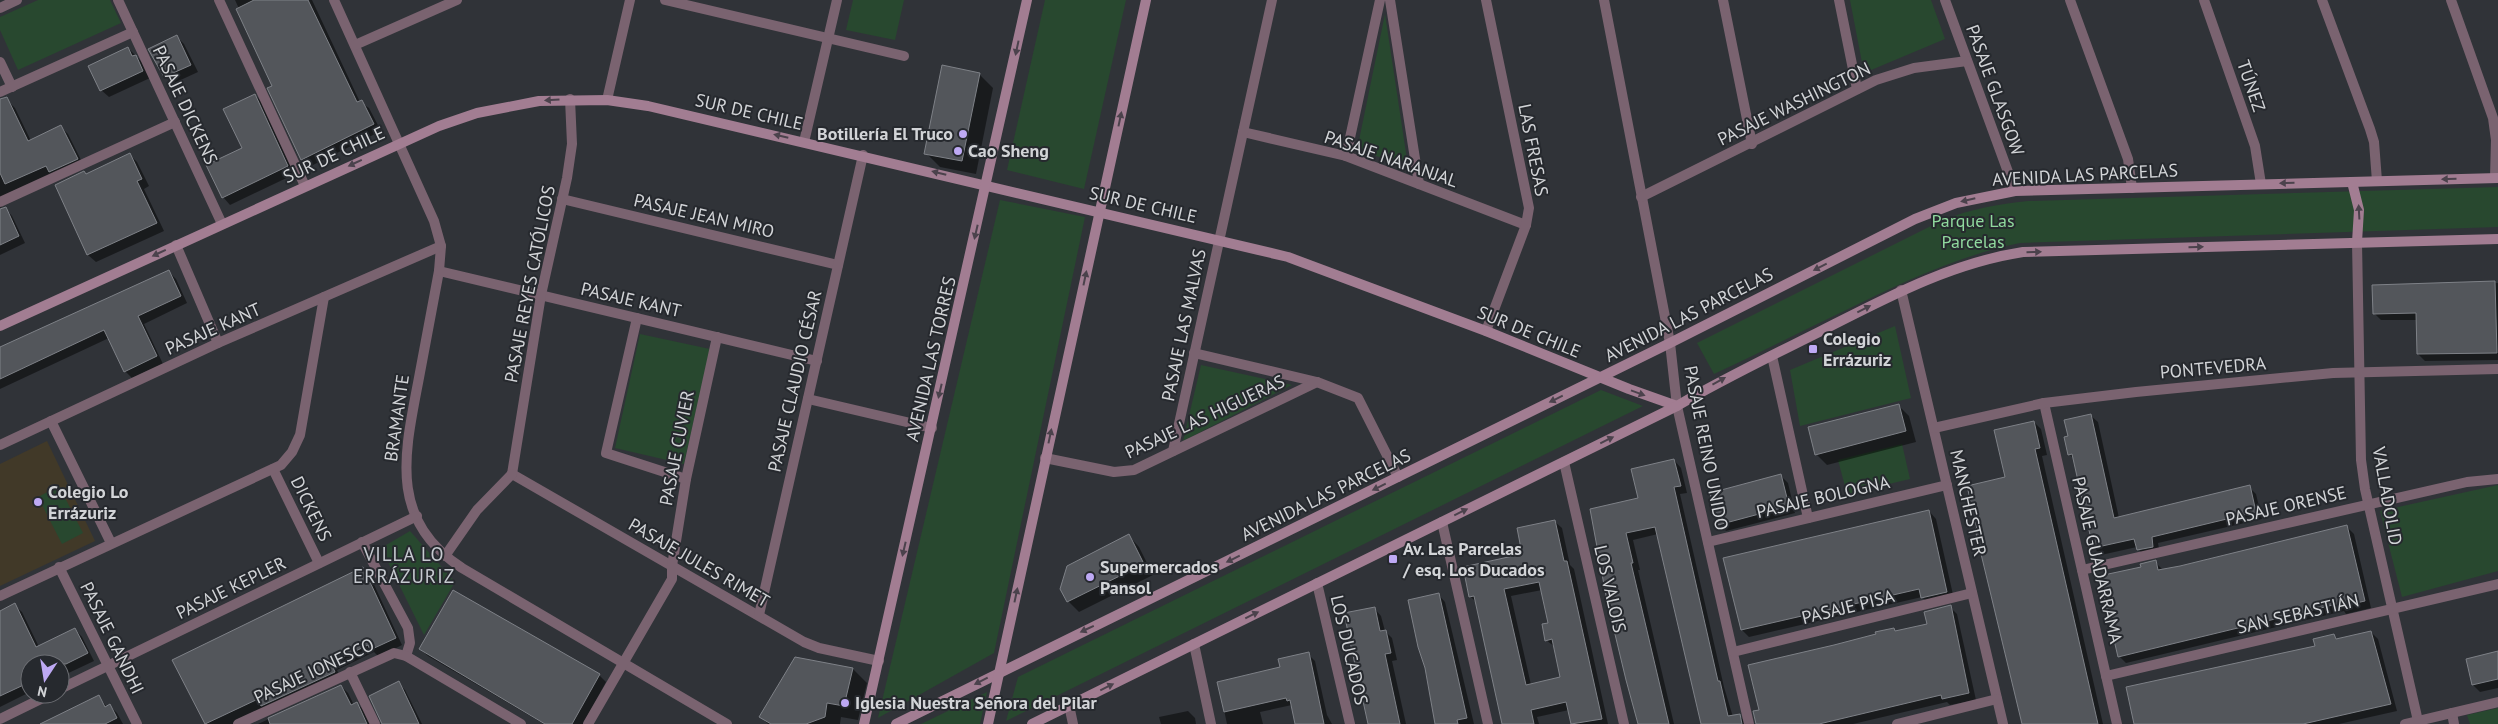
<svg xmlns="http://www.w3.org/2000/svg" width="2498" height="724" viewBox="0 0 2498 724" font-family="'PT Sans',sans-serif">
<style>
.education{fill:#413928}
.green{fill:#28482f}
.shadow{fill:#0007;fill-rule:evenodd}
.building{fill:#53565b;stroke:#7e8187;fill-rule:evenodd}
.lines{fill:none;stroke-linecap:round;stroke-linejoin:round}
.street{stroke:#7a6370;stroke-width:10}
.secondary{stroke:#a27d92;stroke-width:10}
.oneway{fill:#4b424c}
.poi-dot{fill:#bea9f4;stroke:#26292e;stroke-width:2}
.labels{text-anchor:middle;stroke-width:4;stroke-linejoin:round;paint-order:stroke}
.street-label{font-size:18px;fill:#d2d4d7;stroke:#26292e}
.poi-label{font-size:18px;font-weight:bold;fill:#d2d4d7;stroke:#26292e;text-anchor:start}
.park-label{font-size:18px;fill:#90d99e;stroke:#26292e}
.neighbourhood-label{font-size:19px;letter-spacing:1px;fill:#c6cad0;stroke:#26292e}
</style>
<rect width="100%" height="100%" fill="#303338"/>
<path class="education" d="M47 441 95 541 0 586V464Z"/>
<g class="green">
<path d="M38 0H110L121 23 18 70 0 30V17Z"/>
<path d="M853 0H904L895 40 846 30Z"/>
<path d="M1045 0H1126L1084 189 1007 170Z"/>
<path d="M1850 0H1931L1945 39 1864 73Z"/>
<path d="M1385 14 1408 166 1357 150Z"/>
<path d="M2498 187V227L2020 243C1957 256 1901 283 1844 311 1800 332 1757 354 1714 374L1697 343 1943 220C1971 209 1998 204 2028 201Z"/>
<path d="M1000 200 1085 217 994 653 878 718Z"/>
<path d="M1895 326 1911 398 1800 426 1790 370Z"/>
<path d="M640 334 710 349 684 464 615 448Z"/>
<path d="M1201 365 1292 385 1183 441Z"/>
<path d="M1601 390 1643 406 1006 721 1018 677Z"/>
<path d="M1902 444 1910 479 1847 494 1838 460Z"/>
<path d="M2498 485V571L2402 597 2380 511Z"/>
<path d="M59 486 83 533 62 544 38 497Z"/>
<path d="M410 531 455 582 424 635 381 548Z"/>
<path d="M987 692 980 724H921Z"/>
<path d="M2498 708V724H2470L2467 715Z"/>
</g>
<g class="shadow">
<path d="M235 0H312L360 102 369 108 381 131 309 167 302 159 274 86Z"/>
<path d="M177 37 184 44 198 72 172 84 165 76Z"/>
<path d="M128 48 143 63 150 78 109 97 101 90Z"/>
<path d="M979 74 993 88 976 174 940 167 926 153Z"/>
<path d="M255 95 262 102 295 174 230 205 223 197 243 149Z"/>
<path d="M8 101 15 108 31 141 61 127 68 134 84 166 6 202 0 208V105Z"/>
<path d="M130 155 137 162 149 186 144 189 164 231 96 262 88 255 56 185 86 175Z"/>
<path d="M5 208 12 216 25 243 0 255V209Z"/>
<path d="M169 272 176 279 187 303 144 324 163 364 132 378 125 371 109 338 0 389V348Z"/>
<path d="M2498 283V360L2425 361 2418 354 2417 320H2381L2374 313 2373 286Z"/>
<path d="M1898 405 1909 416 1916 442 1827 465 1816 454Z"/>
<path d="M2090 415 2098 422 2119 518 2249 487 2256 494 2262 519 2158 543 2160 554 2145 557 2137 547 2101 555 2094 548 2074 459 2069 454V437Z"/>
<path d="M2034 422 2041 429 2047 455 2042 456 2103 724H2023L2006 478Z"/>
<path d="M1674 460 1681 468 1687 493 1680 494 1724 687 1733 717 1739 715 1747 724H1702L1658 534 1633 540 1640 570H1638L1674 724H1638L1609 601 1592 510 1640 499Z"/>
<path d="M1781 476 1788 483 1795 513 1726 531 1719 524Z"/>
<path d="M1929 511 1936 519 1954 599 1930 605 1922 597 1749 637 1742 630 1725 559Z"/>
<path d="M1554 521 1562 528 1570 565 1574 569 1608 724H1572L1569 710 1537 717 1539 724H1504L1477 603 1470 596 1524 555ZM1542 590 1550 624 1546 640 1555 647 1562 678 1531 685 1511 596Z"/>
<path d="M2347 527 2354 534 2371 608 2346 614 2344 611 2126 663 2119 656 2142 568 2155 562 2163 570Z"/>
<path d="M1129 536 1139 547 1153 575 1079 612 1068 601Z"/>
<path d="M363 569 370 576 402 645 379 657 374 652 337 670 341 680 244 724H206L174 660Z"/>
<path d="M1438 594 1445 602 1474 724H1437Z"/>
<path d="M14 605 22 612 39 647 75 629 82 637 94 661 60 677V664H30V692L0 707V612Z"/>
<path d="M1950 607 1957 614 1976 700 1950 705 1947 702 1853 724H1757L1760 710 1834 646 1894 630 1896 632 1929 625Z"/>
<path d="M1374 608 1381 616 1385 631 1392 638 1397 660 1392 661 1406 724H1370Z"/>
<path d="M2371 632 2378 639 2397 711 2339 724H2140L2316 647 2334 636 2338 639Z"/>
<path d="M420 649 599 675 606 682 583 724H544L428 656Z"/>
<path d="M2498 653V688L2480 692 2473 685Z"/>
<path d="M1308 654 1315 661 1327 715 1332 724H1296L1292 705 1260 712 1263 724H1227L1218 682 1281 668Z"/>
<path d="M853 669 867 683 858 720 841 717 840 724H768L760 716Z"/>
<path d="M398 683 405 690 422 724H382Z"/>
<path d="M341 686 348 693 354 705 357 703 364 711 370 724H258Z"/>
<path d="M99 697 107 707 110 706 117 713 123 724H43Z"/>
<path d="M1188 711 1195 718 1196 724H1161L1159 717Z"/>
</g>
<g class="building">
<path d="M254 0H308L357 102 362 100 374 124 301 160 267 88 272 86 236 9Z"/>
<path d="M177 35 191 65 164 77 148 49Z"/>
<path d="M128 47 132 56 136 55 143 71 100 91 88 66Z"/>
<path d="M942 65 980 73 962 161 924 154Z"/>
<path d="M255 94 288 166 222 198 206 165 242 148 223 109Z"/>
<path d="M7 97 28 141 61 125 78 159 49 172 46 166 5 184 0 173V99Z"/>
<path d="M130 153 142 179 137 181 157 223 87 255 55 185 84 171 86 174Z"/>
<path d="M6 207 19 236 0 245V209Z"/>
<path d="M169 270 181 296 138 316 157 356 124 372 104 330 0 379V347Z"/>
<path d="M2495 281 2497 353 2417 354 2416 313 2373 314 2372 285Z"/>
<path d="M1899 404 1906 431 1815 455 1808 427Z"/>
<path d="M2091 414 2114 518 2250 485 2256 512 2152 537 2153 547 2137 550 2134 539 2093 548 2072 454 2068 455 2064 437 2068 436 2064 420Z"/>
<path d="M2034 421 2040 448 2035 449 2098 724H2022L1975 529H1977L1967 486 2005 477 1994 430Z"/>
<path d="M1674 459 1681 486 1674 487 1718 681H1720L1728 716 1740 714 1742 724H1701L1655 527 1626 533 1633 563H1631L1669 724H1638L1626 680 1607 601 1590 509 1638 498 1631 469Z"/>
<path d="M1781 474 1789 506 1718 525 1710 493Z"/>
<path d="M1929 510 1947 592 1921 598 1919 589 1741 630 1723 558Z"/>
<path d="M1555 520 1564 561H1567L1602 719 1571 724 1566 702 1531 710 1534 724H1502L1474 596 1469 597 1463 567 1522 554 1517 528ZM1539 582 1548 623 1542 624 1545 641 1552 639 1560 677 1526 685 1504 589Z"/>
<path d="M2347 525 2365 601 2338 607 2337 604 2118 657 2099 576 2141 567 2140 564 2156 560 2158 570 2180 566Z"/>
<path d="M1129 534 1144 564 1067 602 1060 589 1067 566Z"/>
<path d="M363 567 396 638 370 650 368 645 331 663 335 672 261 706 258 699 205 724 172 660Z"/>
<path d="M453 590 600 674 572 724H545L419 649Z"/>
<path d="M1439 593 1467 718 1457 720 1458 724H1435L1425 668 1418 647 1408 600Z"/>
<path d="M15 603 36 647 75 628 88 653 66 664H30V682L0 696V611Z"/>
<path d="M1951 605 1969 693 1942 699 1941 695 1819 724H1756L1753 711 1759 710 1748 665 1834 645 1876 634 1875 632 1894 628 1895 631 1927 624 1924 612Z"/>
<path d="M1375 607 1380 631 1386 630 1391 653 1385 654 1400 724H1368L1349 637 1344 613Z"/>
<path d="M2371 631 2391 704 2303 724H2134L2126 687 2315 646 2313 639 2334 634 2336 639Z"/>
<path d="M2498 651V679L2472 685 2466 659Z"/>
<path d="M1309 652 1324 724H1295L1290 700 1287 701 1286 698 1224 712 1217 682 1280 667 1278 659Z"/>
<path d="M795 657 853 668 844 706 827 703 825 717 806 724H771L759 717Z"/>
<path d="M399 681 415 715 419 724H382L369 696Z"/>
<path d="M341 685 351 705 357 702 367 724H270L268 718Z"/>
<path d="M99 695 105 707 110 704 117 718 105 724H40Z"/>
</g>
<g class="lines">
<g class="street">
<path d="M118 0 222 224"/>
<path d="M219 0 305 186"/>
<path d="M334 0 434 221 441 246 439 271C432 308 425 346 418 383 404 456 389 520 462 568L727 724"/>
<path d="M665 0 904 56"/>
<path d="M1390 0 1419 184"/>
<path d="M1604 0 1670 343 1677 406 1749 724"/>
<path d="M1723 0 1752 144"/>
<path d="M1839 0 1857 89"/>
<path d="M1945 0 2015 191"/>
<path d="M2070 0 2128 159 2132 188"/>
<path d="M2204 0 2255 146 2261 184"/>
<path d="M2322 0 2370 129 2374 142 2377 181"/>
<path d="M2451 0 2493 118 2496 140 2495 178"/>
<path d="M0 8 17 0"/>
<path d="M355 45 457 0"/>
<path d="M0 62 12 87"/>
<path d="M0 92 133 32"/>
<path d="M607 100 630 0"/>
<path d="M1243 132 1346 156 1526 225"/>
<path d="M804 142 837 0"/>
<path d="M1346 156 1380 0"/>
<path d="M1641 197 1876 80 1914 68 1967 61"/>
<path d="M562 199 838 265"/>
<path d="M0 202 175 122"/>
<path d="M2357 242 2361 460 2365 489 2418 721"/>
<path d="M176 245 218 343"/>
<path d="M439 271 817 361"/>
<path d="M1901 290 2003 724"/>
<path d="M637 318 606 453 686 479"/>
<path d="M1486 331 1526 225 1529 208 1486 0"/>
<path d="M1194 353 1317 382 1358 398 1398 477"/>
<path d="M1772 356 1808 518"/>
<path d="M808 399 932 428"/>
<path d="M2044 403 2117 724"/>
<path d="M51 421 111 543"/>
<path d="M1934 428 2044 403 2136 392 2333 373 2498 369"/>
<path d="M0 445 218 343 441 246"/>
<path d="M1173 451 1272 0"/>
<path d="M1045 458 1114 472 1134 470 1317 382"/>
<path d="M1564 462 1624 724"/>
<path d="M273 469 319 563"/>
<path d="M512 474 804 642 819 648 879 661"/>
<path d="M512 474 541 295 567 178 572 144 570 99"/>
<path d="M1442 522 1488 724"/>
<path d="M362 542 408 628 410 643 406 656"/>
<path d="M1708 542 1947 485"/>
<path d="M445 556 477 510 512 474"/>
<path d="M59 567 137 724"/>
<path d="M2082 570 2467 482 2498 479"/>
<path d="M1317 583 1350 724"/>
<path d="M0 596 281 465 292 452 300 435 324 297"/>
<path d="M759 615 863 155"/>
<path d="M1194 644 1211 724"/>
<path d="M1733 652 1972 593"/>
<path d="M350 672 375 724"/>
<path d="M2106 676 2498 584"/>
<path d="M60 689 417 516"/>
<path d="M1069 705 1073 724"/>
<path d="M2452 713 2454 724"/>
<path d="M0 719 51 694"/>
<path d="M238 724 394 653 406 656 521 724"/>
<path d="M588 724 672 579V566L686 479 717 337"/>
<path d="M1897 724 1997 699"/>
<path d="M2405 724 2498 702"/>
</g>
<g class="secondary">
<path d="M2352 182 2359 210 2357 242"/>
<path d="M0 326 439 126 477 113 539 101 607 100 648 106 1288 257 1486 331 1629 389 1677 406"/>
<path d="M864 724 1027 0"/>
<path d="M896 724 1670 343 1915 219 1956 203 2015 191 2498 178"/>
<path d="M988 724 1146 0"/>
<path d="M1032 724 1677 406C1723 379 1771 356 1819 332 1884 299 1950 263 2023 252L2498 239"/>
</g>
</g>
<defs><path id="oneway-solid" d="M-6-.8H1V-3.2L6.5 0L1 3.2V.8H-6Z" transform="scale(1.25)"/></defs>
<g class="oneway">
<use href="#oneway-solid" transform="translate(1017 48) rotate(102)"/>
<use href="#oneway-solid" transform="translate(552 100) rotate(176)"/>
<use href="#oneway-solid" transform="translate(1120 119) rotate(-78)"/>
<use href="#oneway-solid" transform="translate(781 136) rotate(-167)"/>
<use href="#oneway-solid" transform="translate(355 163) rotate(155)"/>
<use href="#oneway-solid" transform="translate(939 173) rotate(-166)"/>
<use href="#oneway-solid" transform="translate(2449 179) rotate(178)"/>
<use href="#oneway-solid" transform="translate(2287 183) rotate(179)"/>
<use href="#oneway-solid" transform="translate(1968 200) rotate(167)"/>
<use href="#oneway-solid" transform="translate(2359 212) rotate(-93)"/>
<use href="#oneway-solid" transform="translate(976 232) rotate(103)"/>
<use href="#oneway-solid" transform="translate(2196 247) rotate(-2)"/>
<use href="#oneway-solid" transform="translate(2034 252) rotate(-2)"/>
<use href="#oneway-solid" transform="translate(159 253) rotate(155)"/>
<use href="#oneway-solid" transform="translate(1820 267) rotate(153)"/>
<use href="#oneway-solid" transform="translate(1085 278) rotate(-78)"/>
<use href="#oneway-solid" transform="translate(1864 309) rotate(-27)"/>
<use href="#oneway-solid" transform="translate(1719 381) rotate(-29)"/>
<use href="#oneway-solid" transform="translate(940 391) rotate(103)"/>
<use href="#oneway-solid" transform="translate(1638 393) rotate(20)"/>
<use href="#oneway-solid" transform="translate(1556 399) rotate(154)"/>
<use href="#oneway-solid" transform="translate(1050 436) rotate(-78)"/>
<use href="#oneway-solid" transform="translate(1607 440) rotate(-26)"/>
<use href="#oneway-solid" transform="translate(1379 487) rotate(154)"/>
<use href="#oneway-solid" transform="translate(1461 512) rotate(-26)"/>
<use href="#oneway-solid" transform="translate(904 549) rotate(103)"/>
<use href="#oneway-solid" transform="translate(1233 559) rotate(154)"/>
<use href="#oneway-solid" transform="translate(1016 595) rotate(-78)"/>
<use href="#oneway-solid" transform="translate(1252 615) rotate(-26)"/>
<use href="#oneway-solid" transform="translate(1087 629) rotate(155)"/>
<use href="#oneway-solid" transform="translate(981 681) rotate(153)"/>
<use href="#oneway-solid" transform="translate(1107 687) rotate(-26)"/>
</g>
<g class="poi-dot">
<circle cx="963" cy="134" r="5"/>
<circle cx="958" cy="151" r="5"/>
<rect x="1808" y="344" width="10" height="10" rx="2.5"/>
<circle cx="38" cy="502" r="5"/>
<rect x="1388" y="554" width="10" height="10" rx="2.5"/>
<circle cx="1090" cy="577" r="5"/>
<circle cx="845" cy="703" r="5"/>
</g>
<g class="labels">
<g class="street-label">
<text transform="translate(2251 86) rotate(71)" y="6">TÚNEZ</text>
<text transform="translate(1995 90) rotate(70)" y="6">PASAJE GLASGOW</text>
<text transform="translate(1794 104) rotate(-26)" y="6">PASAJE WASHINGTON</text>
<text transform="translate(185 105) rotate(65)" y="6">PASAJE DICKENS</text>
<text transform="translate(749 112) rotate(13)" y="6">SUR DE CHILE</text>
<text transform="translate(1533 150) rotate(79)" y="6">LAS FRESAS</text>
<text transform="translate(334 155) rotate(-25)" y="6">SUR DE CHILE</text>
<text transform="translate(1391 159) rotate(19)" y="6">PASAJE NARANJAL</text>
<text transform="translate(2085 175) rotate(-3)" y="6">AVENIDA LAS PARCELAS</text>
<text transform="translate(1143 205) rotate(13)" y="6">SUR DE CHILE</text>
<text transform="translate(704 216) rotate(13)" y="6">PASAJE JEAN MIRO</text>
<text transform="translate(530 284) rotate(-79)" y="6">PASAJE REYES CATÓLICOS</text>
<text transform="translate(631 300) rotate(13)" y="6">PASAJE KANT</text>
<text transform="translate(1689 315) rotate(-27)" y="6">AVENIDA LAS PARCELAS</text>
<text transform="translate(1184 325) rotate(-78)" y="6">PASAJE LAS MALVAS</text>
<text transform="translate(213 329) rotate(-24)" y="6">PASAJE KANT</text>
<text transform="translate(1529 332) rotate(22)" y="6">SUR DE CHILE</text>
<text transform="translate(931 359) rotate(-77)" y="6">AVENIDA LAS TORRES</text>
<text transform="translate(2213 368) rotate(-5)" y="6">PONTEVEDRA</text>
<text transform="translate(795 381) rotate(-77)" y="6">PASAJE CLAUDIO CÉSAR</text>
<text transform="translate(1205 417) rotate(-25)" y="6">PASAJE LAS HIGUERAS</text>
<text transform="translate(397 418) rotate(-82)" y="6">BRAMANTE</text>
<text transform="translate(677 448) rotate(-79)" y="6">PASAJE CUVIER</text>
<text transform="translate(1706 448) rotate(79)" y="6">PASAJE REINO UNIDO</text>
<text transform="translate(1326 495) rotate(-26)" y="6">AVENIDA LAS PARCELAS</text>
<text transform="translate(2387 496) rotate(80)" y="6">VALLADOLID</text>
<text transform="translate(1823 497) rotate(-13)" y="6">PASAJE BOLOGNA</text>
<text transform="translate(1968 503) rotate(77)" y="6">MANCHESTER</text>
<text transform="translate(2286 506) rotate(-13)" y="6">PASAJE ORENSE</text>
<text transform="translate(311 509) rotate(64)" y="6">DICKENS</text>
<text transform="translate(2097 560) rotate(77)" y="6">PASAJE GUADARRAMA</text>
<text transform="translate(699 563) rotate(30)" y="6">PASAJE JULES RIMET</text>
<text transform="translate(231 588) rotate(-26)" y="6">PASAJE KEPLER</text>
<text transform="translate(1610 589) rotate(77)" y="6">LOS VALOIS</text>
<text transform="translate(1848 607) rotate(-14)" y="6">PASAJE PISA</text>
<text transform="translate(2298 614) rotate(-13)" y="6">SAN SEBASTIÁN</text>
<text transform="translate(112 638) rotate(64)" y="6">PASAJE GANDHI</text>
<text transform="translate(1349 650) rotate(77)" y="6">LOS DUCADOS</text>
<text transform="translate(314 671) rotate(-25)" y="6">PASAJE IONESCO</text>
</g>
<g class="poi-label">
<text x="953" y="140" text-anchor="end">Botillería El Truco</text>
<text x="968" y="157">Cao Sheng</text>
<text x="1823" y="345">Colegio<tspan x="1823" dy="21">Errázuriz</tspan></text>
<text x="48" y="498">Colegio Lo<tspan x="48" dy="21">Errázuriz</tspan></text>
<text x="1403" y="555">Av. Las Parcelas<tspan x="1403" dy="21">/ esq. Los Ducados</tspan></text>
<text x="1100" y="573">Supermercados<tspan x="1100" dy="21">Pansol</tspan></text>
<text x="855" y="709">Iglesia Nuestra Señora del Pilar</text>
</g>
<g class="park-label">
<text x="1973" y="227">Parque Las<tspan x="1973" dy="21">Parcelas</tspan></text>
</g>
<g class="neighbourhood-label">
<text x="404" y="561">VILLA LO<tspan x="404" dy="22">ERRÁZURIZ</tspan></text>
</g>
</g>
<g transform="translate(45 679) rotate(192)"><circle r="24" fill="#26292e" stroke="#6b6d72"/>
<path d="M0-4L9 19L0 12L-9 19Z" fill="#bea9f4"/>
<text y="-8" font-size="14" font-weight="bold" text-anchor="middle" fill="#d2d4d7">N</text>
</g>
</svg>
